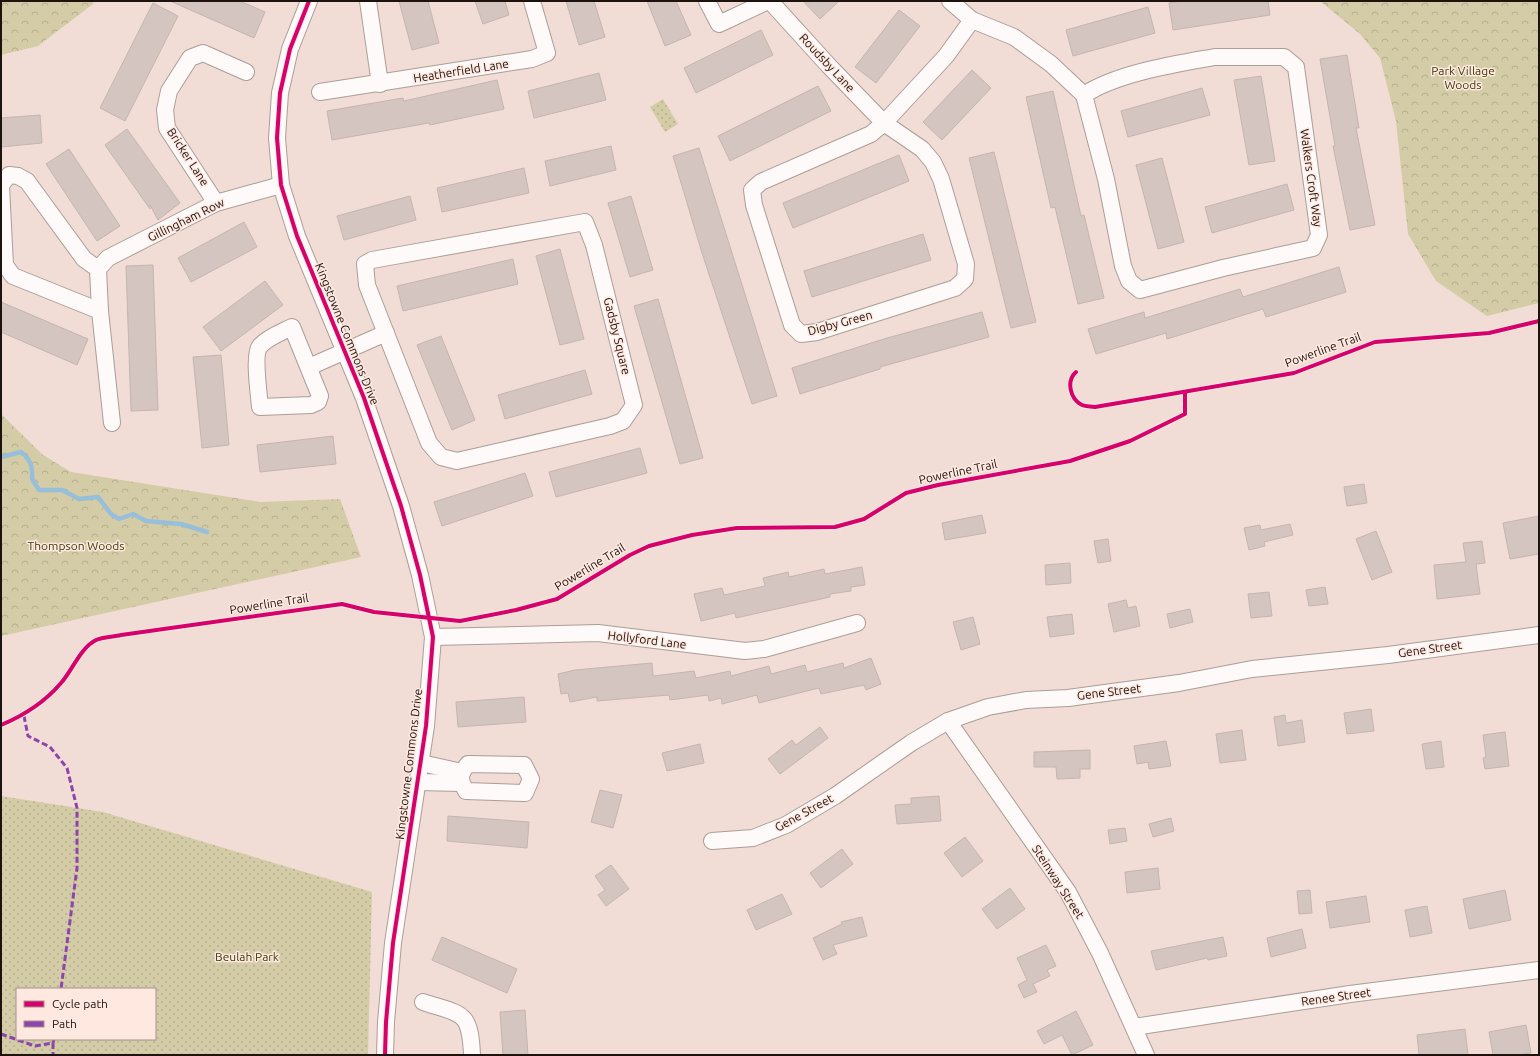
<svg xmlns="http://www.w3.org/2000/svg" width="1540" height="1056" viewBox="0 0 1540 1056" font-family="Ubuntu,sans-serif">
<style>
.forest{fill:url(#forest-crowns)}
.park{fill:url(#park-dots);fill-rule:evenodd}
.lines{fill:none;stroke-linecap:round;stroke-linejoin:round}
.stream{stroke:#97bfda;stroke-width:4.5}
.building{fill:#d5c5c0;stroke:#c4b5af}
.minor-casing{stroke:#ac9d97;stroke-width:18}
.minor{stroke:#fdfaf9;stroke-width:16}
.quiet{stroke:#8e44ad;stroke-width:3;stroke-dasharray:6 3;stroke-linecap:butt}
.cycleway-casing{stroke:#ffe8e0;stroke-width:6}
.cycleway{stroke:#d6006c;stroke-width:4}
.labels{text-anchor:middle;stroke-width:3;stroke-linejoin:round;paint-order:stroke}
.street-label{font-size:12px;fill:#1e120e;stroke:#ffe8e0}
.park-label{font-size:12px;fill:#3b3c05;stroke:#ffe8e0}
</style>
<defs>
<pattern id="forest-crowns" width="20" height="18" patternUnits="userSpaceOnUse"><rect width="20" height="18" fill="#d3cca6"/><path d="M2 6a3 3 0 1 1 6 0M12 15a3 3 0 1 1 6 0" fill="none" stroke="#b5ae8e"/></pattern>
<pattern id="park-dots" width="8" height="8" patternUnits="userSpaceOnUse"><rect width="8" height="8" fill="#d3cca6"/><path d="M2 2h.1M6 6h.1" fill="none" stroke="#b5ae8e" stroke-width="1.8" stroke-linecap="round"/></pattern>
</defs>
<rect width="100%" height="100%" fill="#f1ddd5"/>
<g class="forest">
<path d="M1 1H94L93 4 38 46 1 55Z"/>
<path d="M1320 1H1539V303L1487 316 1436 281 1408 234 1396 121 1380 58 1360 34Z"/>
<path d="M1 414 43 455 71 472 260 502 340 499 361 557 1 636Z"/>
</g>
<g class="park">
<path d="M663 99 678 124 665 132 650 107Z"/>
<path d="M1 796 103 812 372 892 368 1055H1ZM17 989H155V1039H17Z"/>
</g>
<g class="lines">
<path class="stream" d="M1 457 21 452C31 460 33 467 32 479L39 490H62L79 499 98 497 111 514 119 519 133 514 146 521 181 524 207 532"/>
</g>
<g class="building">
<path d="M170 1H240L265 12 254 38Z"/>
<path d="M399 1H428L439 43 412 50Z"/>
<path d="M475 1H505L509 15 483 24Z"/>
<path d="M566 1H594L605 37 579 45Z"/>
<path d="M647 1H676L691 35 665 46Z"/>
<path d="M803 1H839L820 19Z"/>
<path d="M1182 1H1268L1270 15 1173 30 1169 3Z"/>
<path d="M153 3 178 16 125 121 100 108Z"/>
<path d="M1148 7 1155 33 1073 56 1066 30Z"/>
<path d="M899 10 920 26 876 83 855 67Z"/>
<path d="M761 30 773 55 696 93 684 68Z"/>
<path d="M1347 55 1359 128H1356L1375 225 1350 230 1333 146H1335L1320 59Z"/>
<path d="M972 70 991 88 942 140 923 122Z"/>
<path d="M599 73 606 100 534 118 528 91Z"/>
<path d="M1261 76 1275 161 1249 165 1234 80Z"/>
<path d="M497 80 504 109 430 125 429 123 332 140 327 111 403 98 404 101Z"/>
<path d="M818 86 831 111 730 161 718 136Z"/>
<path d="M1202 88 1210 115 1128 137 1121 111Z"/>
<path d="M1053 91 1081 216 1084 215 1104 298 1078 304 1055 207 1051 208 1026 97Z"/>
<path d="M40 115 42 143 1 147V118Z"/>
<path d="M127 129 180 203 158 220 150 205V209L105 145Z"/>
<path d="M611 146 616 170 550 186 545 161Z"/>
<path d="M699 148 777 396 752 404 702 253 673 156Z"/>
<path d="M69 149 120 226 97 241 46 164Z"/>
<path d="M994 152 1036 322 1011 328 969 158Z"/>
<path d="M899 155 909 181 793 228 783 203Z"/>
<path d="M1162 158 1184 242 1158 249 1136 165Z"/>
<path d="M524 168 529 193 442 212 437 188Z"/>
<path d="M1287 184 1294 210 1212 233 1205 207Z"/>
<path d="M410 196 416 220 344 240 337 216Z"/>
<path d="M631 196 653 270 630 277 608 203Z"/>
<path d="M244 222 257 247 191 282 178 258Z"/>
<path d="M923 234 931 260 812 297 804 271Z"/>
<path d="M560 249 584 339 560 345 536 256Z"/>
<path d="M513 259 518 284 403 311 397 286Z"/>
<path d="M153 265 158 410 131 411 126 266Z"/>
<path d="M1339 267 1346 292 1266 317 1263 309 1167 339 1166 333 1096 354 1088 329 1144 312 1145 318 1240 289 1243 297Z"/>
<path d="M265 281 283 305 221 351 203 327Z"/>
<path d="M658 299 703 458 680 464 634 306Z"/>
<path d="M1 302 88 339 77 365 1 332Z"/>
<path d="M982 312 989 337 880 367V369L800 394 792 368 887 338Z"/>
<path d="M441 336 475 420 452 430 417 345Z"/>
<path d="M221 355 229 445 202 448 193 357Z"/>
<path d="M585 370 592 394 505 419 498 395Z"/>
<path d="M333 436 336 464 260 472 257 445Z"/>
<path d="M640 448 647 473 556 497 549 472Z"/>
<path d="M525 473 533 496 442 526 434 502Z"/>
<path d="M1364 484 1367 503 1347 506 1344 487Z"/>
<path d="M982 515 986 533 945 540 942 523Z"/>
<path d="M1539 516V554L1510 559 1503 523Z"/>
<path d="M1290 524 1293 535 1264 542 1265 546 1249 550 1244 528 1260 525 1261 530Z"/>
<path d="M1376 531 1392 572 1372 580 1356 539Z"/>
<path d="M1108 539 1111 561 1098 563 1094 541Z"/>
<path d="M1482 541 1485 563 1476 564 1480 594 1437 599 1434 565 1466 562 1463 543Z"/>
<path d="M1070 563 1071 583 1046 585 1045 565Z"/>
<path d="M862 567 865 585 851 587V591L830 594V597L736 618 735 613 701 621 694 594 722 588 724 595 765 586 763 578 788 572 789 577 824 569 825 574Z"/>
<path d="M1325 587 1328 604 1309 606 1306 590Z"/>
<path d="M1269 592 1272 616 1251 618 1248 594Z"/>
<path d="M1126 600 1128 608 1136 606 1140 626 1114 632 1108 604Z"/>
<path d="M1190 609 1193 622 1170 628 1167 614Z"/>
<path d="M1072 614 1074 634 1050 637 1047 617Z"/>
<path d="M973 617 980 644 961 650 953 622Z"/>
<path d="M871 658 881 684 866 690 864 685 821 694 819 688 759 703 757 695 722 704 721 698 709 701 708 695 670 700 669 695 597 701V697L570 702 568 693 561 694 558 674 575 670 652 663 653 676 694 671 696 678 730 671 731 676 769 666 771 674 805 665 807 672 843 663 844 668Z"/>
<path d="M524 697 526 722 458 727 456 702Z"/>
<path d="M1371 709 1374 731 1347 734 1344 713Z"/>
<path d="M1285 715 1286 723 1302 720 1305 742 1278 746 1274 717Z"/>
<path d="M820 727 828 738 780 774 768 759 792 740 796 745Z"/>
<path d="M1242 730 1246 760 1220 763 1216 734Z"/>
<path d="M1505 732 1509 766 1485 769 1483 758 1486 757 1483 735Z"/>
<path d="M1166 741 1171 766 1149 769 1148 762 1137 764 1134 746Z"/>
<path d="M1441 741 1444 767 1426 769 1422 744Z"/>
<path d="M700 744 704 763 667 771 662 753Z"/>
<path d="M1090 750V769H1080V778L1057 779 1056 767H1034V752Z"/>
<path d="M600 790 622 795 613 828 591 822Z"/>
<path d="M939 796 941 821 897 824 895 805 911 804V798Z"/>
<path d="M448 816 529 822 527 848 447 841Z"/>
<path d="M1171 818 1174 831 1153 837 1149 824Z"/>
<path d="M1125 828 1127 841 1110 844 1108 830Z"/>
<path d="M965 837 983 861 962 877 944 853Z"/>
<path d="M842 849 853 864 821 888 810 873Z"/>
<path d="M611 865 629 889 606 906 598 895 605 890 595 876Z"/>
<path d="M1158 868 1160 889 1127 893 1125 872Z"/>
<path d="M1010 888 1025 909 997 929 982 909Z"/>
<path d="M1310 890 1312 913 1299 914 1297 891Z"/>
<path d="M1505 890 1511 920 1469 929 1463 899Z"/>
<path d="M782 894 792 914 756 930 747 910Z"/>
<path d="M1366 896 1370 922 1330 928 1326 902Z"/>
<path d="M1427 906 1432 933 1410 937 1405 910Z"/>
<path d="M862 917 867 936 833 945 837 954 823 960 813 938 842 924 841 922Z"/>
<path d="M1302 929 1306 948 1271 957 1267 938Z"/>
<path d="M442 937 517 969 507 993 432 960Z"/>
<path d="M1223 937 1227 956 1208 960 1207 958 1156 970 1151 951Z"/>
<path d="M1046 945 1056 966 1047 970 1050 976 1033 984 1037 992 1024 998 1018 985 1027 980 1017 958Z"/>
<path d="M525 1010 528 1055H503L500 1012Z"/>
<path d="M1076 1011 1093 1045 1072 1055 1062 1035 1044 1044 1037 1031Z"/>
<path d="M1526 1025 1531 1053 1519 1055H1493L1489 1032Z"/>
<path d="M1465 1029 1468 1055H1419L1417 1035Z"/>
</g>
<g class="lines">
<defs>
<g id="minor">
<path d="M309 1 290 49 280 93 277 138 281 185 297 236 364 398 401 506 420 575 433 637 426 726 393 943 386 1022 385 1055"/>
<path d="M368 1 380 84"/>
<path d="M707 1 719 24 768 1"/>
<path d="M770 1 829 66 884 123 946 56 972 20"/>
<path d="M950 1 972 20 1014 37 1051 64 1084 95"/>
<path d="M1215 57H1284L1296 67 1319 235 1313 248 1223 268 1140 290 1129 281 1123 266 1106 179 1084 95C1117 73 1176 64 1215 57Z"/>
<path d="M320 92 532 59 547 53 532 1"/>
<path d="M884 123 922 149 933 162 941 179 966 264 965 279 955 288 817 332 801 334 792 325 754 205 752 190 761 182 871 134Z"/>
<path d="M1 185 9 175 18 176 27 181 84 259 98 269 108 258 216 203 281 185"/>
<path d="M1 186 5 265 13 276 100 311 112 423"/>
<path d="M216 203 167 128 165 110 169 91 190 58 203 53 246 72"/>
<path d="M585 222 594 245 634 405 623 421 610 426 457 461 441 457 429 443 367 285 365 264 372 260Z"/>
<path d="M98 269 100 311"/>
<path d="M292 327 320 396 318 402 311 405 260 407C259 395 253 354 260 346 268 337 282 332 292 327Z"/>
<path d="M309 367 386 333"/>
<path d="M433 637 598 633 745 651 764 649 857 623"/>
<path d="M948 721 1068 892 1100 953 1146 1055"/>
<path d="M421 763 462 772"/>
<path d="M468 764 524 765 531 779 525 793 466 791C459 779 459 775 468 764Z"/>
<path d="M418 782 461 783"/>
<path d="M712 841 753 838 786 825 835 796 911 743 948 721 988 707 1026 700 1068 698 1179 683 1252 669 1388 655 1539 635"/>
<path d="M423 1002C462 1015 470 1010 472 1055"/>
<path d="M1134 1027 1350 994 1539 970"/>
</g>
</defs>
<use href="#minor" class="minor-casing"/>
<use href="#minor" class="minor"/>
<g class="quiet">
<path d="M24 716 28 736 50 747 67 768 77 808V868L61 989"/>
<path d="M1 1034 35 1046 53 1043 54 1039"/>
<path d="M53 1043V1055"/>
</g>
<defs>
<g id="cycleway">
<path d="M309 1 290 49 280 93 277 138 281 185 297 236 364 398 401 506 420 575 433 637 426 726 393 943 386 1022 385 1055"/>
<path d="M1076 372C1066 381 1070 399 1082 405 1086 407 1091 406 1095 407L1294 373 1375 342 1489 333 1539 321"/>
<path d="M1 725C25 715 44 703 61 683 72 671 80 648 96 640 103 637 113 637 121 635L342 604 374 612 460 621 516 610 557 599 630 555 649 546 692 535 737 528 835 527 864 519 906 493 938 485 1070 461 1130 441 1185 414V392"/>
</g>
</defs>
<use href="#cycleway" class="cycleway-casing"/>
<use href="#cycleway" class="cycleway"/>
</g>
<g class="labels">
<g class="street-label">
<text transform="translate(827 63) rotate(47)" y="4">Roudsby Lane</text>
<text transform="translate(461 71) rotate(-9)" y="4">Heatherfield Lane</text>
<text transform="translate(188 157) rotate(57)" y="4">Bricker Lane</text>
<text transform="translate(1311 178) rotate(82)" y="4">Walkers Croft Way</text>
<text transform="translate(186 220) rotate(-26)" y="4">Gillingham Row</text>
<text transform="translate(840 323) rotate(-15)" y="4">Digby Green</text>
<text transform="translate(347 334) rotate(68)" y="4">Kingstowne Commons Drive</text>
<text transform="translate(617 336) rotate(76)" y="4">Gadsby Square</text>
<text transform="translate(1323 350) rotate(-20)" y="4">Powerline Trail</text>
<text transform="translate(958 472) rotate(-12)" y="4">Powerline Trail</text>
<text transform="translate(590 567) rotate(-31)" y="4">Powerline Trail</text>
<text transform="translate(269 604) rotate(-9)" y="4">Powerline Trail</text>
<text transform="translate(647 640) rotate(7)" y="4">Hollyford Lane</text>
<text transform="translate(1430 649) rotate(-8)" y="4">Gene Street</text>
<text transform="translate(1109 692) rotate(-7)" y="4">Gene Street</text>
<text transform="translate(409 764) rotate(-83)" y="4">Kingstowne Commons Drive</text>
<text transform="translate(804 813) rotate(-29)" y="4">Gene Street</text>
<text transform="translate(1058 882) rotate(57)" y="4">Steinway Street</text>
<text transform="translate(1336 997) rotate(-8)" y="4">Renee Street</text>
</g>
<g class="park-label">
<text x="1463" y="75">Park Village<tspan x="1463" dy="14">Woods</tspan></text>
<text x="76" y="550">Thompson Woods</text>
<text x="247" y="961">Beulah Park</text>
</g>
</g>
<rect width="1540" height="1056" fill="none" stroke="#1e120e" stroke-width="4"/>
<rect x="16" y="988" width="140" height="52" fill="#ffe8e0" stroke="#a5928c"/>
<rect x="24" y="1001" width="20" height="6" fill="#d6006c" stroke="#a5928c"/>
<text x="52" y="1008" font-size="12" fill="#1e120e">Cycle path</text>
<rect x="24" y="1021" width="20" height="6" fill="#8e44ad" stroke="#a5928c"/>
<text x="52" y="1028" font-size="12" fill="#1e120e">Path</text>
</svg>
